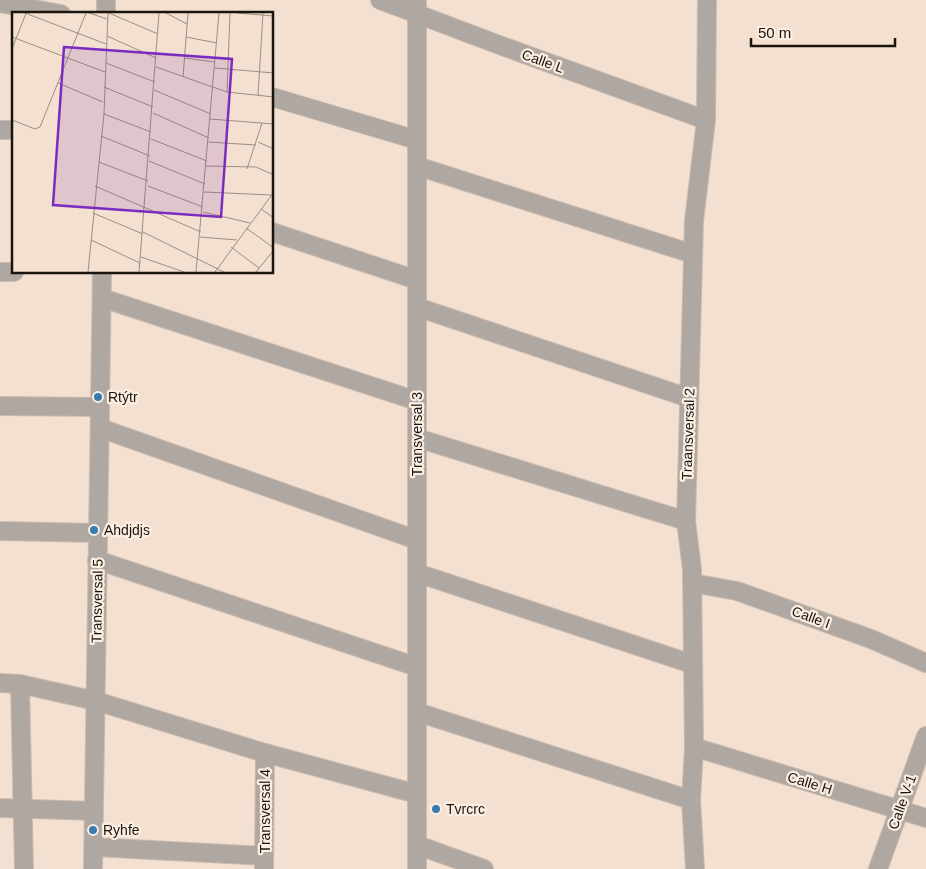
<svg xmlns="http://www.w3.org/2000/svg" width="926" height="869" viewBox="0 0 926 869" font-family="Helvetica,sans-serif">
<style>
.lines{fill:none;stroke-linecap:round;stroke-linejoin:round}
.street-casing{stroke:#ccbbae;stroke-width:20}
.street{stroke:#afa7a1;stroke-width:18}
.poi-dot{fill:#377bb1;stroke:#fdeee2;stroke-width:2}
.labels{text-anchor:middle;stroke-width:4.5;stroke-linejoin:round;paint-order:stroke}
.street-label{font-size:14px;fill:#1a140f;stroke:#fdeee2}
.poi-label{font-size:14px;fill:#1a140f;stroke:#fdeee2;text-anchor:start}
.inset-road{fill:none;stroke:#9c8e83;stroke-width:1}
.view{fill:#7b2cbf;fill-opacity:0.15;stroke:#7b2cbf;stroke-width:2.5}
.inset-edge{fill:none;stroke:#1a140f;stroke-width:2.5}
</style>
<rect width="100%" height="100%" fill="#f3e0d1"/>
<g class="lines">
<defs>
<g id="street">
<path d="M380 0 502 46 706 120"/>
<path d="M0 3 61 14"/>
<path d="M106 14V0"/>
<path d="M272 97 417 140"/>
<path d="M0 130H14"/>
<path d="M417 166 693 254"/>
<path d="M272 232 417 280"/>
<path d="M0 272H14"/>
<path d="M102 298 417 401"/>
<path d="M417 307 689 398"/>
<path d="M0 406 100 407"/>
<path d="M100 428 417 540"/>
<path d="M417 438 686 521"/>
<path d="M0 531 98 533"/>
<path d="M97 560 417 667"/>
<path d="M417 573 692 664"/>
<path d="M692 583 737 591 871 639 926 663"/>
<path d="M0 683 20 684 96 701 265 753 417 794"/>
<path d="M20 684 24 869"/>
<path d="M417 712 691 800"/>
<path d="M694 747 926 818"/>
<path d="M0 808 94 811"/>
<path d="M417 845 484 869"/>
<path d="M94 847 264 856"/>
<path d="M93 869 102 272"/>
<path d="M264 869 265 753"/>
<path d="M417 869V0"/>
<path d="M695 869 691 800 694 747 692 569 686 521 694 221 706 120 707 0"/>
<path d="M878 869 926 736"/>
</g>
</defs>
<use href="#street" class="street-casing"/>
<use href="#street" class="street"/>
</g>
<g class="poi-dot">
<circle cx="98" cy="397" r="5"/>
<circle cx="94" cy="530" r="5"/>
<circle cx="436" cy="809" r="5"/>
<circle cx="93" cy="830" r="5"/>
</g>
<g class="labels">
<g class="street-label">
<text transform="translate(543 61) rotate(20)" y="5">Calle L</text>
<text transform="translate(417 434) rotate(-90)" y="5">Transversal 3</text>
<text transform="translate(688 434) rotate(-88)" y="5">Traansversal 2</text>
<text transform="translate(97 601) rotate(-89)" y="5">Transversal 5</text>
<text transform="translate(811 617) rotate(20)" y="5">Calle I</text>
<text transform="translate(810 783) rotate(17)" y="5">Calle H</text>
<text transform="translate(902 802) rotate(-70)" y="5">Calle V-1</text>
<text transform="translate(265 811) rotate(-90)" y="5">Transversal 4</text>
</g>
<g class="poi-label">
<text x="108" y="402">Rtýtr</text>
<text x="104" y="535">Ahdjdjs</text>
<text x="446" y="814">Tvrcrc</text>
<text x="103" y="835">Ryhfe</text>
</g>
</g>
<g transform="translate(12 12)">
<rect width="261" height="261" fill="#f3e0d1"/>
<path class="inset-road" d="M13 1 94 32M77 1 95 7M97 1 146 22M154 1 175 12M225 1 262 4M95 24 144 46M0 25 93 60M174 25 205 31M0 37 14 1M172 46 203 50M94 51 143 70M144 55 215 80 262 85M203 56 262 61M171 65 176 1M46 71 91 90M92 75 141 95M142 78 199 102M215 80 218 1M246 83 251 1M141 101 197 126M92 102 139 120M198 107 262 112M0 108 23 117 28 115 74 1M89 124 138 144M139 127 195 149M196 130 244 133M246 130 262 137M137 149 193 172M87 150 136 169M194 154 244 155 262 163M235 157 250 111M83 174 189 220M136 174 191 195M192 180 259 183M249 197 262 206M191 200 238 211M81 201 131 222M234 216 262 236M131 220 212 260M188 225 225 228M79 228 128 251M219 235 247 256M129 245 172 260M76 260 92 102 96 1M127 260 147 1M184 260 207 1M203 260 262 180M244 260 262 238"/>
<path class="view" d="M52 35 220 47 209 205 41 193Z"/>
<rect width="261" height="261" class="inset-edge"/>
</g>
<path d="M751 38v8h144v-8" fill="none" stroke="#1a140f" stroke-width="2.5"/>
<text x="758" y="38" font-size="15" fill="#1a140f" stroke="#fdeee2" stroke-width="4" paint-order="stroke">50 m</text>
</svg>
